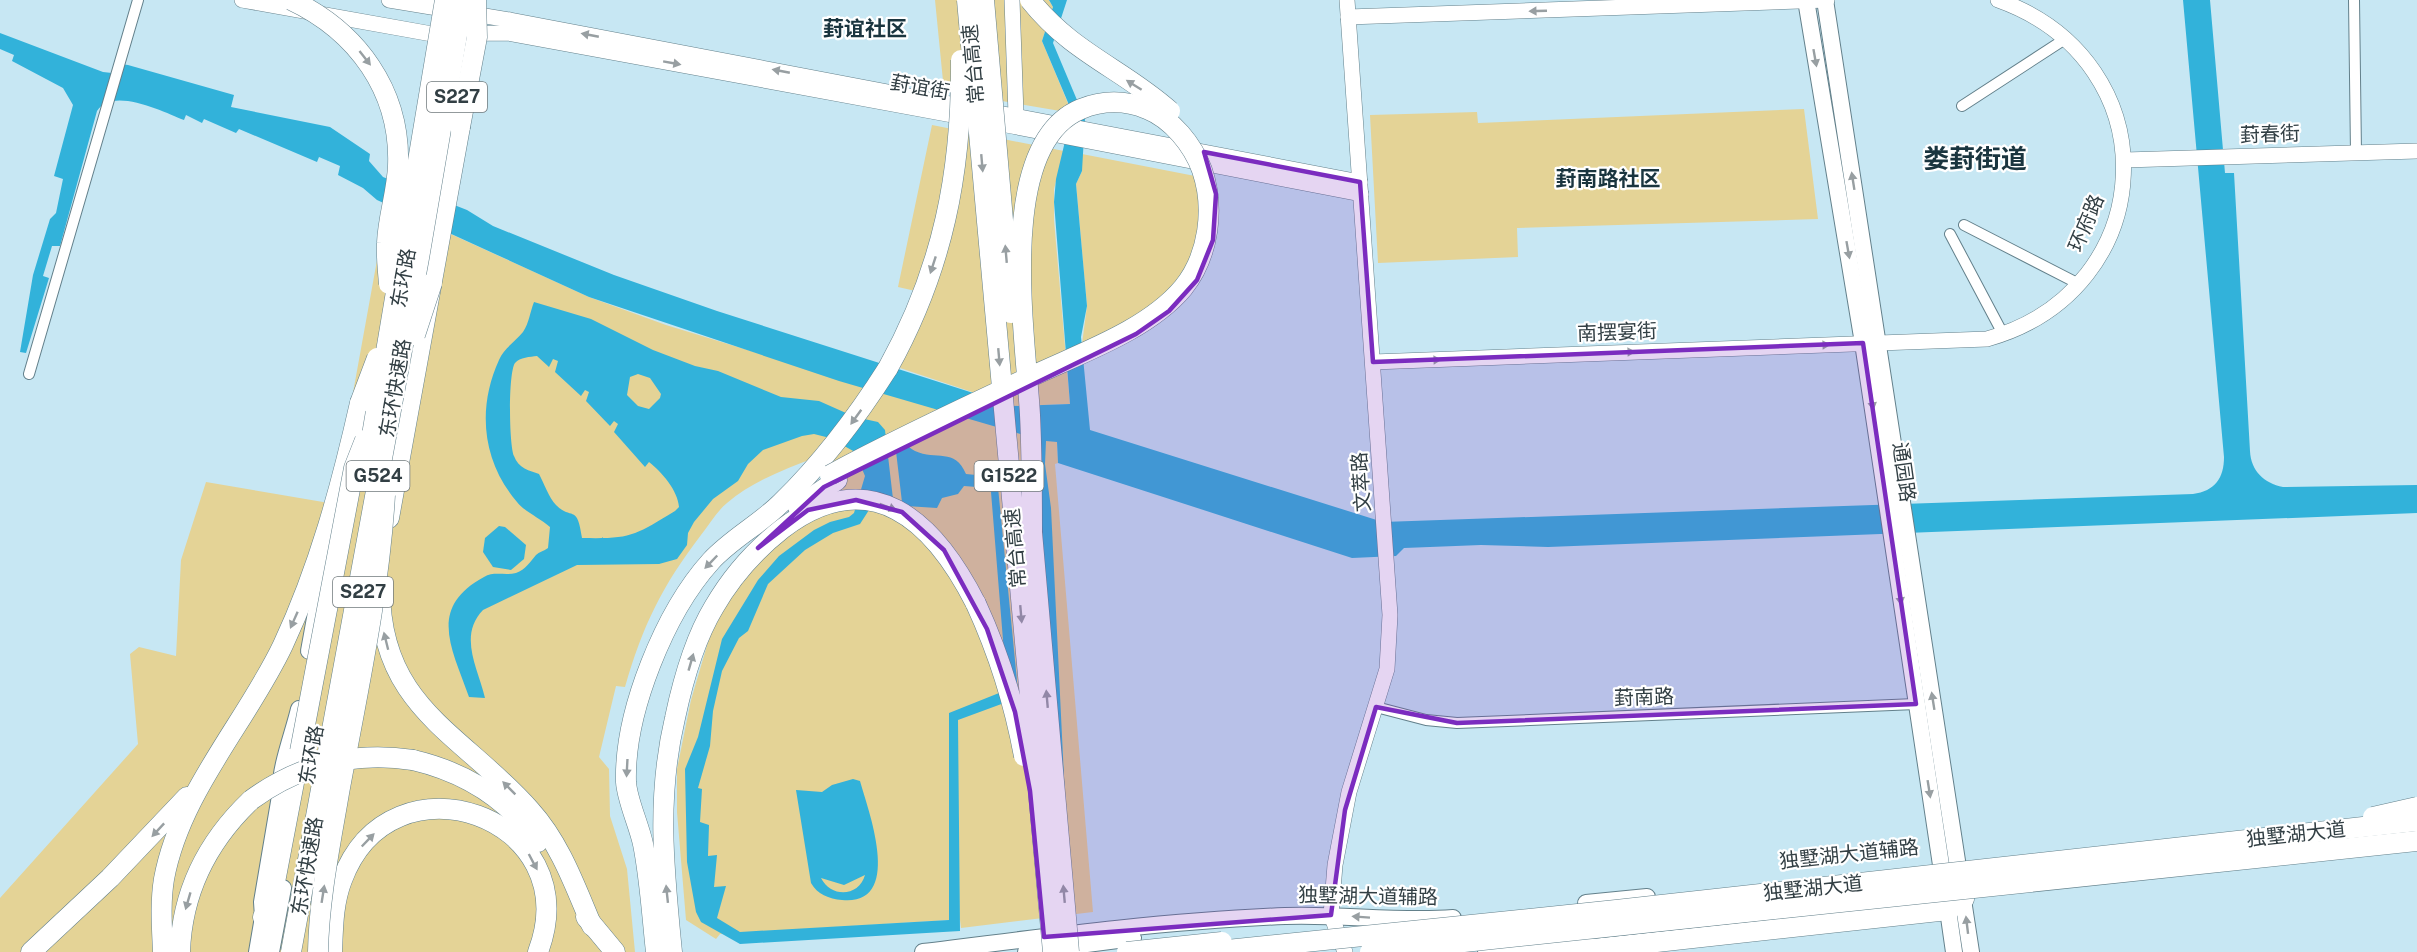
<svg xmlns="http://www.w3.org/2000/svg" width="2417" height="952" viewBox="0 0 2417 952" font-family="'Public Sans','Noto Sans SC',sans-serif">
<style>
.green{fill:#e4d396}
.water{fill:#32b2da;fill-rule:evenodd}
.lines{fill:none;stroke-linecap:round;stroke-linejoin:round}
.street-casing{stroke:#63808b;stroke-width:12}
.secondary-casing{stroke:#63808b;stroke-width:16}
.primary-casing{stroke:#63808b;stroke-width:18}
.highway-casing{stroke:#63808b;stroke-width:21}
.street{stroke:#fff;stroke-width:10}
.secondary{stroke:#fff;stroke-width:15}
.primary{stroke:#fff;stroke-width:16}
.highway{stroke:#fff;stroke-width:20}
.highway-bridge-casing{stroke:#63808b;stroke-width:21;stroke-linecap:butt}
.highway-bridge{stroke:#fff;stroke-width:20}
.oneway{fill:#989fa2}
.marked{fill:#7b2cbf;fill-opacity:0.2;stroke:#7b2cbf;stroke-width:4.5;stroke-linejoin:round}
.labels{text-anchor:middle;stroke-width:4.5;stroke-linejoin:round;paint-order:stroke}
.shield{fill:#fff;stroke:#70797c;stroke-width:1.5}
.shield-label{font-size:18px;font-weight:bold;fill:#323f44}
.street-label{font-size:20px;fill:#323f44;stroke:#fff}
.neighbourhood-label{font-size:21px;font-weight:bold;fill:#1a353f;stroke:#fff}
.district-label{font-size:26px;font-weight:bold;fill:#1a353f;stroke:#fff}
</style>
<rect width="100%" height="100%" fill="#c7e7f3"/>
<g class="green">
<path d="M935 0H1049L1053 7 1042 41 1072 113 944 91Z"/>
<path d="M1804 109 1818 219 1517 228 1518 257 1378 263 1370 115 1477 112 1478 123Z"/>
<path d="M932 125 1064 151 1054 189V220L1070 404 1014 406 900 368 920 292 898 287Z"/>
<path d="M1082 154 1195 176C1197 186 1202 197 1202 207 1202 216 1198 226 1197 235 1183 297 1134 318 1082 344L1087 306 1076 184 1082 171Z"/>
<path d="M387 205 589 297 666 325 1031 437 1057 442 1058 463 1055 464 1093 912 961 928 960 920H950L720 934 716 939 686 920 677 812V769L691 700 708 642 715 623 737 585 800 519 837 508 839 488 817 457C785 469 753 481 727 503 717 511 709 525 701 535 662 586 643 625 625 687L616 686 599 757 609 769 610 816 627 869 635 952H0V898L138 744 130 654 139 647 176 656 181 560 206 482 329 503 343 448Z"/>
</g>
<g class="water">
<path d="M1049 0H1067L1053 43 1085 119 1082 171 1076 184 1087 306 1081 337 1090 430 1383 522 2193 494C2215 491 2224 478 2224 457L2183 0H2210L2225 173H2234L2250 451C2251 471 2264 483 2283 487L2417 485V513L1548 547 1481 545 1404 548 1396 556 1352 558 1058 463 1057 442 1046 441 1045 464 1051 508 1066 819 1031 437 839 381 589 297 377 200 363 188 338 175 340 166 319 157 317 162 239 129 236 133 204 119 202 123 186 115 184 120C164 112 112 86 97 111L60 246H52L43 276 49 278 26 353 20 352 33 275 50 219 56 213 63 179 54 176 73 105 63 88 12 61 14 55 0 49V33L103 72 112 73 114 63 128 65 234 95 231 107 330 127 370 154 369 161 383 177 467 210 493 226 614 275 717 311 1014 406 1070 404 1054 202 1056 179 1072 112 1042 41 1053 7Z"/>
<path d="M534 302 591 319 653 350 695 366 718 371 781 397 819 401 855 417 878 422 885 430 893 499 869 510 860 524 833 533 805 550 768 584 748 631 739 638 722 671 713 711 710 746 698 788 702 789 700 822 709 825 708 856 717 855 714 887 726 886 717 918 740 932 949 920V713L999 693 1006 677 991 492 989 488 964 486 958 494 942 498 937 508 906 506 902 502 895 443 903 442C907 445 911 449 915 451 936 461 955 447 966 474L997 477 1018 691 1015 699 958 720 960 931 740 944 701 922 696 912 687 862 685 769 698 737 722 639 758 580 779 556 814 530 830 522 849 517 854 513 865 476 855 452 830 438 814 434 802 436 763 450 748 464 738 481 713 499 694 522 688 533 687 545 677 559 659 564 577 565 483 610C458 636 478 668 485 698L469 697C452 648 427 608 484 577 494 571 505 576 516 573 526 569 529 563 536 555 539 552 544 551 548 548L550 527C540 518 525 512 517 502 482 461 477 408 499 360 504 348 515 342 523 332 529 323 530 312 534 302ZM537 356 549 367 553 359 558 361 555 372 581 396 585 390 589 392 586 401 610 426 614 421 618 424 614 432 645 467 649 462C662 472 678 491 679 507L675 511C634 536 631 539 582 538 577 503 572 521 556 505 549 498 544 483 539 474 530 471 518 468 514 456 509 445 508 373 515 363 520 357 530 357 537 356ZM638 374 650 378 661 394 660 398 649 409 638 406 627 395 630 377Z"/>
<path d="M499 526 505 527 526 545 524 559 511 570 493 567 483 552 485 538Z"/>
<path d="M853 779 860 781C868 810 905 906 842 900 829 899 817 894 811 883L796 790 822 792 832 785ZM865 875C859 897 831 898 821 878L844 885Z"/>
</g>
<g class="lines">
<defs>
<g id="street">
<path d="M2354 0 2356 153"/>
<path d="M1962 106 2065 39"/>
<path d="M1964 225 2079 284"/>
<path d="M1950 234 2003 334"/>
<path d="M29 374 138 0"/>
<path d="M1376 707 1426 720 1457 723 1916 704"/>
</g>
<g id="secondary">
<path d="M242 0 432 34 508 33 1012 126 1361 194"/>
<path d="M389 0 510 20 1360 182"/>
<path d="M1012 0 1016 115 1013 123"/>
<path d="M1348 17 1827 0"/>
<path d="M2125 160 2417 151"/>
<path d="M1373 362 1987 339C2162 290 2172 62 1998 0"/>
<path d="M1345 952 1331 915 1335 865 1349 792 1387 669 1390 615 1347 0"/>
</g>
<g id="primary">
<path d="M1806 0 1863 343 1944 885"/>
<path d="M1825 0 1971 952"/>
<path d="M309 651 328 547"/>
<path d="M1586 903 1647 897"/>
<path d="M1948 910 1954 952"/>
<path d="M257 952 263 917 262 902 281 790C279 770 294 731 299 709"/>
<path d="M271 952 283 888"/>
<path d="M923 952C1043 937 1163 921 1285 916 1341 914 1397 922 1453 918"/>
<path d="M1026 952 1133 938"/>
<path d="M1486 952 1584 941"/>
</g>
<g id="highway">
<path d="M798 507 837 480"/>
<path d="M389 518 460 127"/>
<path d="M380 589C380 708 462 733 530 810 560 843 575 886 592 926"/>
<path d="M413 760C464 772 508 799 538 842"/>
<path d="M263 917 271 903 300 751"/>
<path d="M586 917 615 952"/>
<path d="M31 952 110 878 187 797"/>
<path d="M163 952C162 928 160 903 164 879 180 792 246 723 283 645 319 568 341 487 360 403"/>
<path d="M180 952C182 892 208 841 251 800"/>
<path d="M332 952C333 928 333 903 342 880 391 747 589 817 538 952"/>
<path d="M656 952C652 916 650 879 643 844 639 825 627 800 626 782 624 712 665 612 711 561 731 539 760 524 781 503 823 462 857 417 888 368"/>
<path d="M672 952C664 871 656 798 675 718 683 680 694 640 714 607 732 576 754 551 782 529 871 461 934 521 976 604"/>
<path d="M1566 952 1948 910 1964 899"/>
</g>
</defs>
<use href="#street" class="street-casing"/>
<use href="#secondary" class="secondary-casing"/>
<use href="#primary" class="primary-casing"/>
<use href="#highway" class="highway-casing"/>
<use href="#street" class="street"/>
<use href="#secondary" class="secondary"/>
<use href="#primary" class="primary"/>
<use href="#highway" class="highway"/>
<defs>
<g id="highway-bridge">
<path d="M291 0C357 31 401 91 398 166 397 192 388 217 387 243 386 256 388 270 389 284"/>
<path d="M967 0 1053 952"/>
<path d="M984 0 1011 313"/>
<path d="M1030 0C1072 53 1123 69 1170 111"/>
<path d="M460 127 477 37 476 0"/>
<path d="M415 335 432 283"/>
<path d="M888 368C943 269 962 172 961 60"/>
<path d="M360 403 377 358"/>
<path d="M368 459 445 0"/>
<path d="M830 475C895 440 961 409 1028 378 1078 354 1147 331 1183 288 1209 256 1215 208 1202 170 1193 145 1172 119 1147 109 1126 100 1102 100 1081 109 994 145 1026 338 1030 415 1032 454 1032 494 1032 533"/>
<path d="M1031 521 1069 952"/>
<path d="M976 604C999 654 1014 702 1024 756"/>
<path d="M300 751 354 468 365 440"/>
<path d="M251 800C299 765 354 751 413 760"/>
<path d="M2373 817 2417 807"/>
<path d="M291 952 419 258 463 0"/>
<path d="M318 952C319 899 330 846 339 793 357 694 379 596 385 495"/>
<path d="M1127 952 1222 942"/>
<path d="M1208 952 1616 910 2417 821"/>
<path d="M1370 952 2417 841"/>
</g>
</defs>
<use href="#highway-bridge" class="highway-bridge-casing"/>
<use href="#highway-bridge" class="highway-bridge"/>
</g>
<defs><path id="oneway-solid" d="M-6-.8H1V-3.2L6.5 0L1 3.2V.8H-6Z" transform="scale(1.5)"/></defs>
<g class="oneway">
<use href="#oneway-solid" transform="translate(1538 11) rotate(178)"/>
<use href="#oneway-solid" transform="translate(590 35) rotate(-169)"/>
<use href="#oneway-solid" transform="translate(365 58) rotate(52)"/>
<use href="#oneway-solid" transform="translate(1815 58) rotate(80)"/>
<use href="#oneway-solid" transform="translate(672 63) rotate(10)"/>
<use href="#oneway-solid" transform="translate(781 71) rotate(-169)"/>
<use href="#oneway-solid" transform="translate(1134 85) rotate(-148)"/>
<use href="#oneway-solid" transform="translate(982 163) rotate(85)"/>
<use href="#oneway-solid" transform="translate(1853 181) rotate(-99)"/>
<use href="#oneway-solid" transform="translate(1848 250) rotate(80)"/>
<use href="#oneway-solid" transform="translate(1006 254) rotate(-95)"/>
<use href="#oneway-solid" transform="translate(933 265) rotate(108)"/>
<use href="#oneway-solid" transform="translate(1821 345) rotate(-2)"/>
<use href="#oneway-solid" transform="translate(1626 352) rotate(-2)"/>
<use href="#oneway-solid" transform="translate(999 357) rotate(85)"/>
<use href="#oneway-solid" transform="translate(1432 360) rotate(-2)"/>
<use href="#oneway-solid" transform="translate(1872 401) rotate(82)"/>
<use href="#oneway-solid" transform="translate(856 417) rotate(126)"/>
<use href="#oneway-solid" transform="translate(888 507) rotate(21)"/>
<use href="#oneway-solid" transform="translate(711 562) rotate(134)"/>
<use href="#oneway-solid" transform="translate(1900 596) rotate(82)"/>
<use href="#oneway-solid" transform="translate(1021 614) rotate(85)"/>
<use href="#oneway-solid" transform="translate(294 620) rotate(114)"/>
<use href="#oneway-solid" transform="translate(386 641) rotate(-104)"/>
<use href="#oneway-solid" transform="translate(691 662) rotate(-74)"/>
<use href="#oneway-solid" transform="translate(1047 699) rotate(-95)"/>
<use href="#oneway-solid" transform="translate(1933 701) rotate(-99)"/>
<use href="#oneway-solid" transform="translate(627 768) rotate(93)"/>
<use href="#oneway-solid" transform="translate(509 788) rotate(-135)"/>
<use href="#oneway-solid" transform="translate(1929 789) rotate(81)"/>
<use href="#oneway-solid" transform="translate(158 830) rotate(133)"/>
<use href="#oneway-solid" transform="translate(368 840) rotate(-46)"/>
<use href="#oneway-solid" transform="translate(533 862) rotate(62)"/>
<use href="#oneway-solid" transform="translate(323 894) rotate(-81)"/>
<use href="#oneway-solid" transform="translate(667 894) rotate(-96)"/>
<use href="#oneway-solid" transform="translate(1064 894) rotate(-95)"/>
<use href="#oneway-solid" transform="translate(188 901) rotate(106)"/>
<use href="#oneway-solid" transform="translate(1361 917) rotate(-176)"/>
<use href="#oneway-solid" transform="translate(1967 925) rotate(-97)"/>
</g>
<path class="marked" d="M1204 152 1360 182 1373 362 1863 343 1916 704 1457 723 1376 707 1345 810 1331 915 1044 937 1030 791 1015 712 987 629 944 550 902 512 856 500 808 510 758 548 824 487 1136 334 1169 311 1197 280 1213 240 1216 194Z"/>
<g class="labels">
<g class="shield">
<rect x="427" y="82" width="60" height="30" rx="4.5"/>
<rect x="346.5" y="461" width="63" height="30" rx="4.5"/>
<rect x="974.5" y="461" width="69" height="30" rx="4.5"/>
<rect x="333" y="577" width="60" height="30" rx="4.5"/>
</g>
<g class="shield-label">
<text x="457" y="103">S227</text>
<text x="378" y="482">G524</text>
<text x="1009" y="482">G1522</text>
<text x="363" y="598">S227</text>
</g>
<g class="street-label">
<text transform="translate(973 64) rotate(-95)" y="7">常台高速</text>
<text transform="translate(920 87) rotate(10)" y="7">葑谊街</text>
<text transform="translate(2270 134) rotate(-2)" y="7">葑春街</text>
<text transform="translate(2086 223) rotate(-67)" y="7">环府路</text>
<text transform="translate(403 278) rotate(-80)" y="7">东环路</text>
<text transform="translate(1617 332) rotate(-2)" y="7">南摆宴街</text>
<text transform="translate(395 388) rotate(-80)" y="7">东环快速路</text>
<text transform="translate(1904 472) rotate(82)" y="7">通园路</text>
<text transform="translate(1361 482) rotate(-94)" y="7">文萃路</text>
<text transform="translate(1015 548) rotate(-95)" y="7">常台高速</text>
<text transform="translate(1644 697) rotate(-2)" y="7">葑南路</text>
<text transform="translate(311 755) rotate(-80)" y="7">东环路</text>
<text transform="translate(2296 834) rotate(-6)" y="7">独墅湖大道</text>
<text transform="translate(1849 854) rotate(-6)" y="7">独墅湖大道辅路</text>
<text transform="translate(307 866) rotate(-80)" y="7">东环快速路</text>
<text transform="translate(1813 888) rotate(-6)" y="7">独墅湖大道</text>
<text transform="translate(1368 896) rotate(1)" y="7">独墅湖大道辅路</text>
</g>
<g class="neighbourhood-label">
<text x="865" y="36">葑谊社区</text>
<text x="1608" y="186">葑南路社区</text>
</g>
<g class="district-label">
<text x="1975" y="168">娄葑街道</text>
</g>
</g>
</svg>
